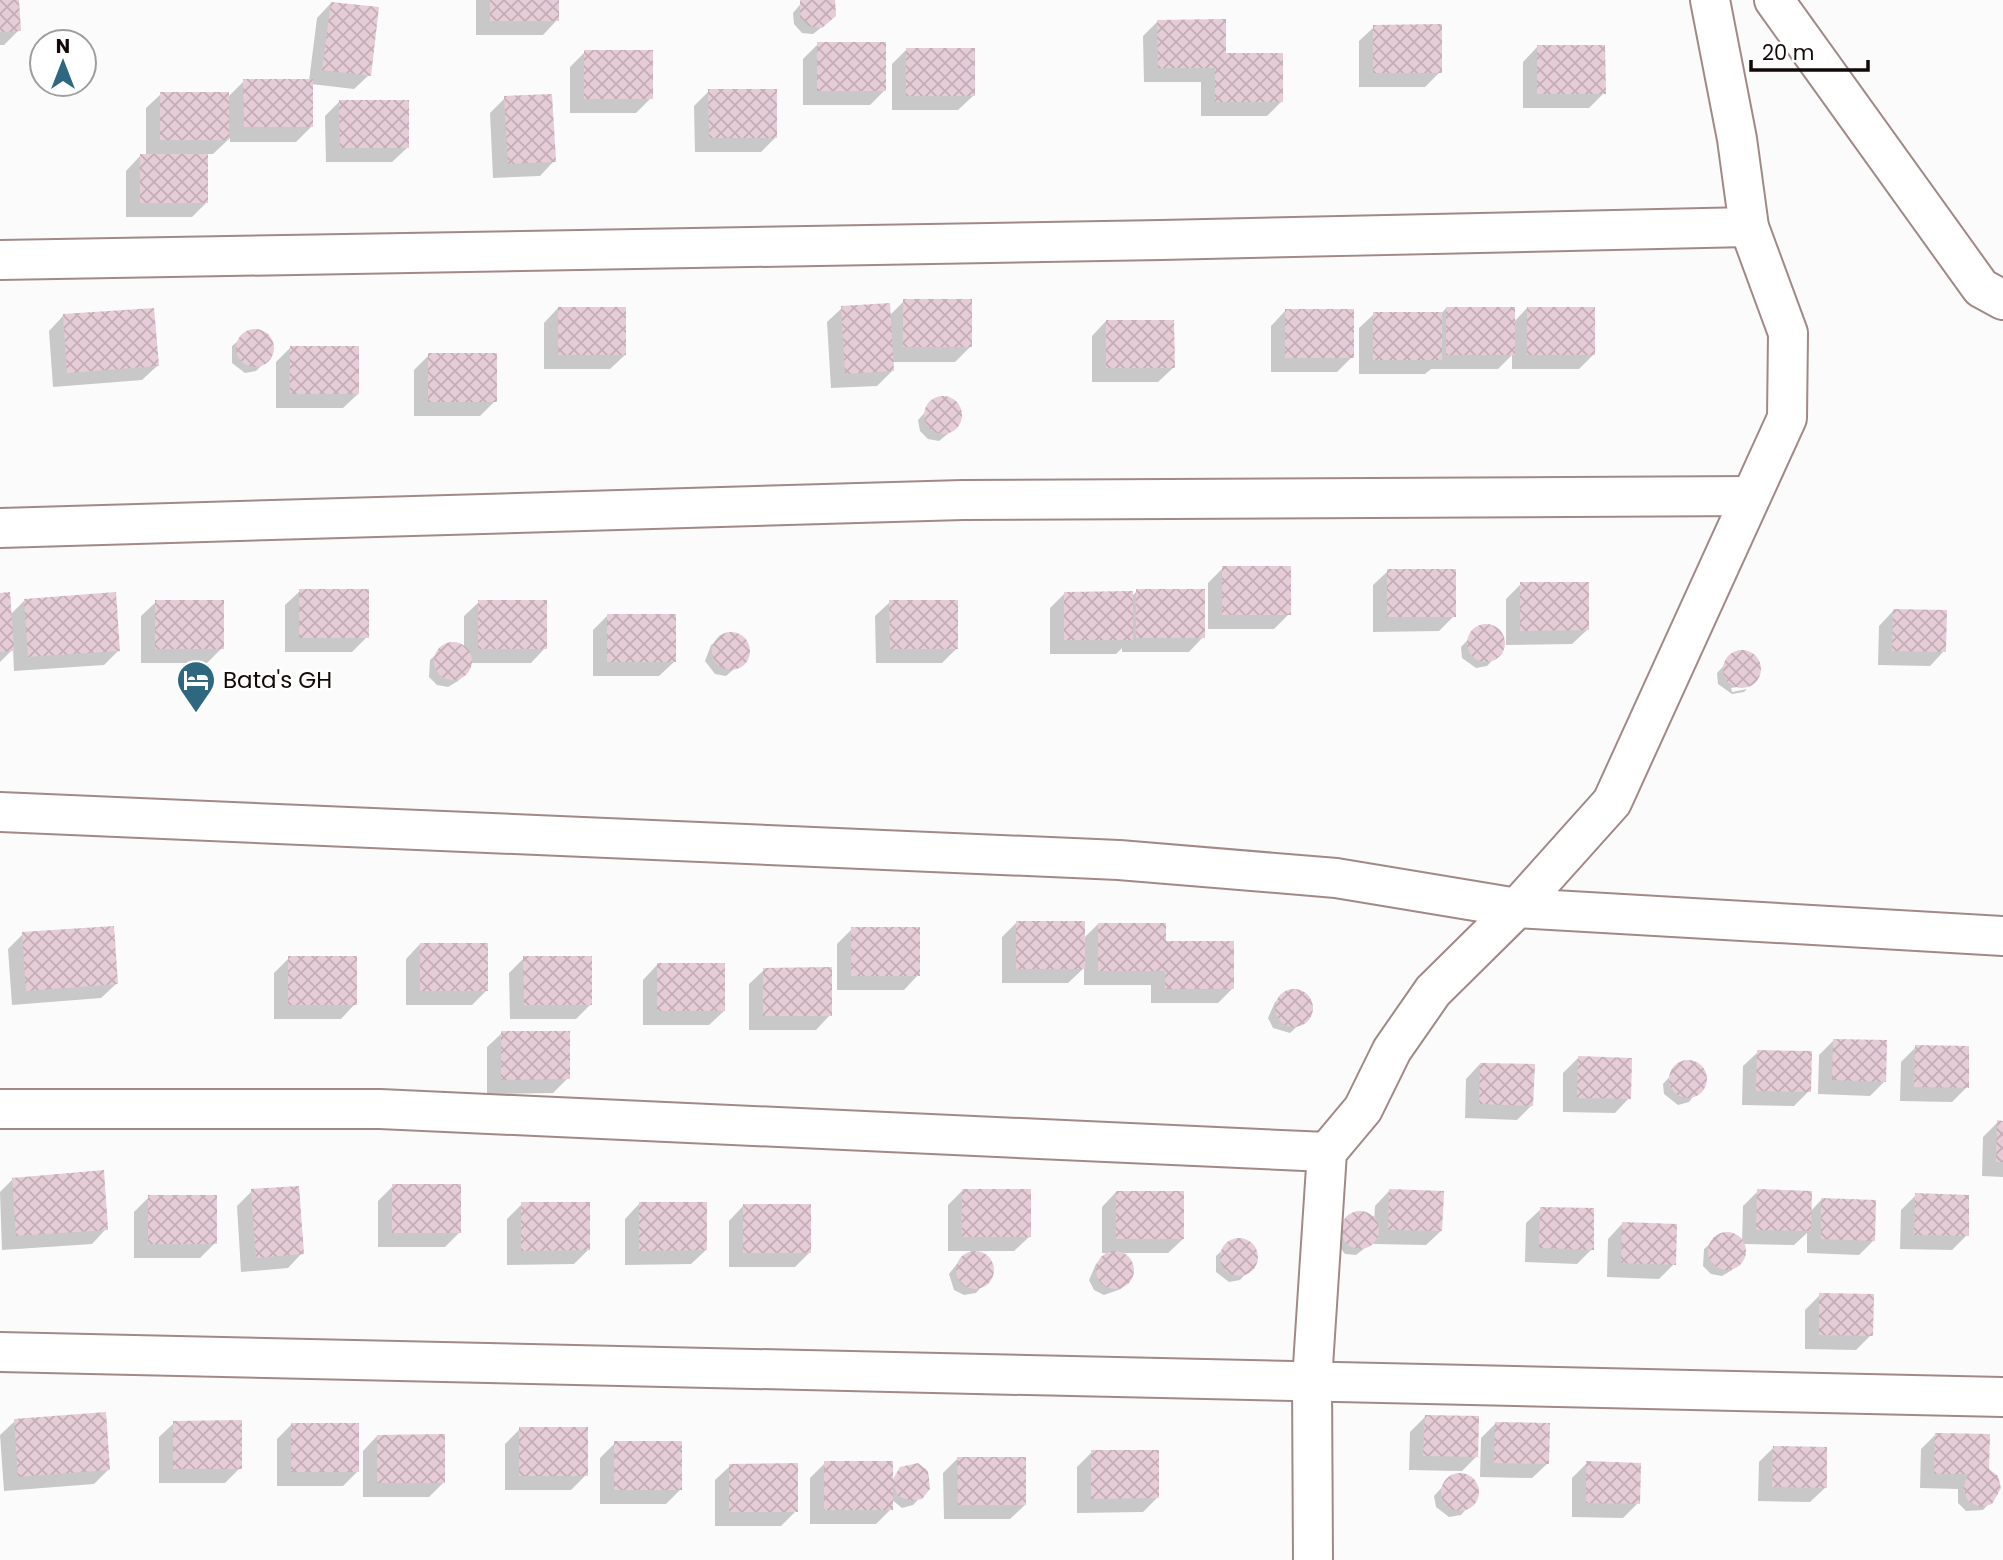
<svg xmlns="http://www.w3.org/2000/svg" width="2003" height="1560" viewBox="0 0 2003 1560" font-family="Poppins,sans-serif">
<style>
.shadow{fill:#0003}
.building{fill:url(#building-cross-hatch)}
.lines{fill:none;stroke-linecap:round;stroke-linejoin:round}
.minor-casing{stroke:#a18987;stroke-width:42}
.minor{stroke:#fff;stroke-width:38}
.labels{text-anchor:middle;stroke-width:6;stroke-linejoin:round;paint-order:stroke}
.poi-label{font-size:23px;fill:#120a09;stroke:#fff;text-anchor:start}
</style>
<defs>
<pattern id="building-cross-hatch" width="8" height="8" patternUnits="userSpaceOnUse" patternTransform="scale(1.75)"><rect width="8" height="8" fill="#e5ccd6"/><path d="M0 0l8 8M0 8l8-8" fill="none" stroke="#c3aeb6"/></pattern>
</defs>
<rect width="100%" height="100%" fill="#fbfbfb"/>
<g class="shadow">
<path d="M0 0H17L19 30 4 45H0Z"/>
<path d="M476 0H557V20L543 35H476Z"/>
<path d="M804 0H832L827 23 813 34 802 33 794 24 793 13Z"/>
<path d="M331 3 369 75 354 89 311 84V127L296 142H230V138L213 154H207V202L192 217H126V171L140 156H146V108L161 94 228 97 244 81H309L317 18Z"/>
<path d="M1158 21 1225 55 1282 101 1267 116H1201V82H1144L1143 36Z"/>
<path d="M1374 27 1440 72 1425 87H1359V41Z"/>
<path d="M818 44 885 90 870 105H803V59Z"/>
<path d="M1537 47 1604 93 1589 108H1523V62Z"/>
<path d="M907 49 973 96 958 110H892V64Z"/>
<path d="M585 52 651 98 636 113H570V67Z"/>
<path d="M709 91 776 137 761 152H695L694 106Z"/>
<path d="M505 98 554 161 540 176 493 178 490 113Z"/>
<path d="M340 101 407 148 392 162H326L325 116Z"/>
<path d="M904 301 970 347 955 362H891L892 371 877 386 831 388 827 322 842 308 889 316Z"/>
<path d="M558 308 625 355 610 369H544V323Z"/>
<path d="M1446 308 1513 323 1527 308 1593 355 1579 369H1512V355L1498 369H1431L1425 374H1359V328L1374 314H1441Z"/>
<path d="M1285 311 1352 357 1337 372H1271V326Z"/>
<path d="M63 316 157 366 142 380 53 387 49 331Z"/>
<path d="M1106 321 1173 368 1158 382H1092V336Z"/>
<path d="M249 332 266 334 272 343V355L256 371 245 373 232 363V346Z"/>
<path d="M291 347 358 394 343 408H276V362Z"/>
<path d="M429 355 495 401 480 416H414V370Z"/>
<path d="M937 399 954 401 960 410 956 427 939 441 928 439 920 431 918 420Z"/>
<path d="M1223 568 1289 614 1274 629H1208V583Z"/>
<path d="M1388 571 1454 616 1439 631 1373 632V585Z"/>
<path d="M1521 584 1587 630 1572 644 1506 645V599Z"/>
<path d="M300 591 367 637 352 652H285V605Z"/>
<path d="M1137 591 1203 637 1189 652H1122V648L1116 654H1050V608L1065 593 1131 597Z"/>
<path d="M0 595 9 616 25 600 119 650 104 665 14 671 13 649 0 662Z"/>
<path d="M156 602 222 648 207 663H141V616Z"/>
<path d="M479 602 545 648 531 663H468L466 673 458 681 448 687 437 685 429 677 430 660 446 645 464 647V616Z"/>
<path d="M890 602 957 648 942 663H876L875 616Z"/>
<path d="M1893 611 1944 651 1930 666 1878 665 1879 626Z"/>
<path d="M608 615 674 662 659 676H593V630Z"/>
<path d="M1491 626 1500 633 1502 650 1487 666 1476 668 1462 658 1461 647 1480 627Z"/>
<path d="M729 634 741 637 747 646V658L726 676 715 674 705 661 711 645Z"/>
<path d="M1747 652 1757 659 1760 670 1750 685 1731 688 1732 692 1747 689 1744 692 1732 694 1718 684 1717 673 1736 653Z"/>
<path d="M1017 922 1083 939 1098 924 1164 942 1232 989 1218 1003H1151V985H1084V968L1068 983H1002V937Z"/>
<path d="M852 929 918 975 904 990H837V944Z"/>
<path d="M23 934 116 984 101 998 12 1005 8 949Z"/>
<path d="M420 944 486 991 472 1005H406V959Z"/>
<path d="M289 958 355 1004 341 1019H274V973Z"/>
<path d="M524 958 591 1004 576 1019H510L509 973Z"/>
<path d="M657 965 724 1011 709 1025H643V980Z"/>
<path d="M764 970 830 1015 816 1030H749V984Z"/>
<path d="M1293 991 1304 994 1311 1003 1310 1015 1290 1033 1273 1028 1268 1018 1275 1002Z"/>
<path d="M502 1033 568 1078 553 1093 487 1094V1047Z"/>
<path d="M1834 1040 1885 1081 1870 1096 1818 1094 1819 1055Z"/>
<path d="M1916 1047 1967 1087 1952 1102 1900 1101 1901 1062Z"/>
<path d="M1758 1052 1809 1091 1794 1106 1742 1105 1743 1066Z"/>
<path d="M1578 1058 1629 1098 1615 1113 1563 1112V1073Z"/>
<path d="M1682 1063H1693L1702 1069 1705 1080 1689 1102 1678 1105 1664 1094 1663 1084Z"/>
<path d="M1480 1064 1532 1105 1517 1120 1465 1118 1466 1079Z"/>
<path d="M1998 1122H2003V1177L1982 1176 1983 1137Z"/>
<path d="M13 1179 106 1229 92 1244 2 1250 0 1192Z"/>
<path d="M393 1186 460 1232 445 1247H378V1201Z"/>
<path d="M963 1190 1029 1237 1014 1251H948V1205Z"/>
<path d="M252 1191 302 1253 288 1268 241 1272 237 1206Z"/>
<path d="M1389 1191 1441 1231 1426 1245 1374 1244V1241L1356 1255 1345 1254 1335 1241 1341 1224 1359 1213 1370 1216 1374 1222 1375 1206Z"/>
<path d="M1758 1191 1810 1212 1822 1199 1874 1240 1859 1255 1807 1253V1233L1794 1245 1744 1244 1740 1262 1732 1270 1722 1276 1711 1274 1703 1266 1704 1249 1720 1235 1737 1236 1742 1244 1743 1206Z"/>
<path d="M1116 1192 1183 1239 1168 1253H1124L1132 1270 1128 1281 1121 1289 1104 1295 1094 1290 1089 1280 1096 1264 1106 1253H1102V1207Z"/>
<path d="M1916 1195 1967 1235 1952 1250 1900 1249 1901 1210Z"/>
<path d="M149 1197 215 1243 200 1258H134V1212Z"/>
<path d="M522 1204 588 1250 574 1264 507 1265V1219Z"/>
<path d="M639 1204 706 1250 691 1264 625 1265V1219Z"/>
<path d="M743 1206 810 1252 795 1267H729V1221Z"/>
<path d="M1541 1209 1592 1249 1577 1264 1525 1262 1526 1223Z"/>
<path d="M1622 1224 1674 1264 1659 1279 1607 1277 1608 1239Z"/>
<path d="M1233 1240H1244L1256 1252V1263L1240 1280 1229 1282 1216 1272V1256Z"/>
<path d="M979 1252 989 1260 991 1276 976 1293 964 1295 954 1290 949 1274 963 1256Z"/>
<path d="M1820 1295 1871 1335 1856 1350 1805 1349V1310Z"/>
<path d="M1425 1417 1476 1457 1462 1471 1409 1470 1410 1432Z"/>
<path d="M15 1421 108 1470 94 1484 4 1491 0 1435Z"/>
<path d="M174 1423 240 1468 225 1483H159V1437Z"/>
<path d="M1496 1423 1547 1464 1532 1478 1480 1477 1481 1438Z"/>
<path d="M291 1425 358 1471 343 1486H277V1439Z"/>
<path d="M520 1429 586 1475 571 1490H505V1444Z"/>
<path d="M1936 1434 1996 1477 1998 1494 1983 1510 1966 1511 1958 1503V1489L1920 1488 1921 1449Z"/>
<path d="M377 1436 444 1482 429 1497H363V1451Z"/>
<path d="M615 1443 681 1489 666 1504H600V1458Z"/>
<path d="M1774 1447 1825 1488 1810 1502 1758 1501 1759 1462Z"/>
<path d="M1092 1452 1158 1497 1143 1512 1077 1513V1467Z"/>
<path d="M958 1458 1025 1505 1010 1519H944L943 1473Z"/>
<path d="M825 1463 891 1482 917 1465 929 1477V1488L913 1505 902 1508 891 1499V1509L876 1524H810V1478Z"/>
<path d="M1587 1463 1638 1503 1623 1518 1572 1517V1478Z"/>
<path d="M730 1466 796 1511 781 1526H715V1480Z"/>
<path d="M1453 1475H1464L1477 1487 1476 1498 1461 1515 1449 1517 1436 1507 1434 1496Z"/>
</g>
<g class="building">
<path d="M0 0H19L21 31 0 32Z"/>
<rect x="490" y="0" width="69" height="21"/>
<path d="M800 0H835L836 16 822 28 809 26 800 17Z"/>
<path d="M331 2 379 7 371 76 322 70Z"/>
<path d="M1226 19V53H1283V102H1215V68H1158L1157 20Z"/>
<path d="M1442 24V73H1373V25Z"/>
<rect x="817" y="42" width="69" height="49"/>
<path d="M1537 45H1605L1606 94H1537Z"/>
<rect x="906" y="48" width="69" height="48"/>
<rect x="584" y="50" width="69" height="49"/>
<path d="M243 79H313V127H244Z"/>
<path d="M708 89H777V138H709Z"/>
<rect x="160" y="92" width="69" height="48"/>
<path d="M552 94 556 162 508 164 504 96Z"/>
<path d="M339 100H409V148H340Z"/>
<rect x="140" y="154" width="68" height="49"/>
<rect x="903" y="299" width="69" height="48"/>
<path d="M890 303 894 371 845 374 841 306Z"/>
<rect x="558" y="307" width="68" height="48"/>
<rect x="1446" y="307" width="69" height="48"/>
<rect x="1527" y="307" width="68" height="48"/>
<path d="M154 308 159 366 67 373 63 314Z"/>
<rect x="1285" y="309" width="69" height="49"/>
<rect x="1373" y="312" width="69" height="48"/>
<path d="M1106 320H1174L1175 368H1106Z"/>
<circle cx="255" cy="348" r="19"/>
<rect x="290" y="346" width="69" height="48"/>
<rect x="428" y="353" width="69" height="49"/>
<circle cx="943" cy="415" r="19"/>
<rect x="1222" y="566" width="69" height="49"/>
<rect x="1387" y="569" width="69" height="48"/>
<path d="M1520 582H1589V630L1520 631Z"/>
<rect x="299" y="589" width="70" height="49"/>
<rect x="1136" y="589" width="69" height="49"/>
<path d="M1133 591V640H1064V592Z"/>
<path d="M10 592 14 651 0 652V593Z"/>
<path d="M116 592 120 651 28 657 24 599Z"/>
<rect x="155" y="600" width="69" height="49"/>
<rect x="478" y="600" width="69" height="49"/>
<path d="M889 600H958V649H890Z"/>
<path d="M1893 609 1947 610 1946 652 1892 651Z"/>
<rect x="607" y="614" width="69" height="48"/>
<circle cx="1486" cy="643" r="19"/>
<circle cx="731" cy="651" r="19"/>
<circle cx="453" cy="661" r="19"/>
<circle cx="1742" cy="669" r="19"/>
<rect x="1016" y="921" width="69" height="48"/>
<path d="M1098 923H1166V941H1234V989H1165V971H1098Z"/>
<path d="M114 926 118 984 26 991 22 932Z"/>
<rect x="851" y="927" width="69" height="49"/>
<rect x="420" y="943" width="68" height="48"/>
<rect x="288" y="956" width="69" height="49"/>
<path d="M523 956H592V1005H524Z"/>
<rect x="657" y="963" width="68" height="48"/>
<path d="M832 967V1016H763V968Z"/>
<circle cx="1294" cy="1008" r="19"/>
<path d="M501 1031H570V1079L501 1080Z"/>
<path d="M1833 1039 1887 1040 1886 1082 1832 1080Z"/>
<path d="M1915 1045 1969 1046V1088L1914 1087Z"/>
<path d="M1757 1050 1812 1051 1811 1092 1756 1091Z"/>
<path d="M1578 1056 1632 1058 1631 1099 1577 1098Z"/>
<circle cx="1688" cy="1079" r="19"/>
<path d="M1480 1063 1535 1064 1533 1106 1479 1104Z"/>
<path d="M1997 1120 2003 1121V1162H1996Z"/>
<path d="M104 1170 108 1230 16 1236 12 1178Z"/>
<rect x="392" y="1184" width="69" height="49"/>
<path d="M299 1186 304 1254 256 1258 251 1189Z"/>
<rect x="962" y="1189" width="69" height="48"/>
<path d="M1389 1189 1444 1191 1442 1231 1388 1230Z"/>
<path d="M1757 1189 1812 1191 1811 1231 1756 1230Z"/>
<rect x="1116" y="1191" width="68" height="48"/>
<path d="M1915 1193 1969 1195V1236L1914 1235Z"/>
<rect x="148" y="1195" width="69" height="49"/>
<path d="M1821 1198 1876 1200 1875 1241 1821 1239Z"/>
<path d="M521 1202H590V1250L521 1251Z"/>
<path d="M639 1202H707V1250L639 1251Z"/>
<rect x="743" y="1204" width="68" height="49"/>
<path d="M1540 1207 1594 1208V1250L1539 1248Z"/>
<circle cx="1360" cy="1230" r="19"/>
<path d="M1622 1222 1677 1224 1676 1265 1621 1263Z"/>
<circle cx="1727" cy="1251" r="19"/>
<circle cx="1239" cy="1257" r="19"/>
<circle cx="1115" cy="1270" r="19"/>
<circle cx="975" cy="1270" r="19"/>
<path d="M1819 1293 1874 1294 1873 1336 1819 1335Z"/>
<path d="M106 1412 110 1470 18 1477 14 1419Z"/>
<path d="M1425 1415 1479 1416 1478 1457 1423 1456Z"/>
<path d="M242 1420V1469H173V1421Z"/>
<path d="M1495 1422 1550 1423 1549 1464 1494 1463Z"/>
<rect x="291" y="1423" width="68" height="49"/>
<rect x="519" y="1427" width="69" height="49"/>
<path d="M1935 1433 1990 1434 1989 1469 1998 1476 2001 1488 1992 1504 1980 1507 1968 1501 1963 1489 1968 1474H1934Z"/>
<path d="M445 1434V1483H377V1435Z"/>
<rect x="614" y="1441" width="68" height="49"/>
<path d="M1773 1446 1827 1447V1488L1772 1487Z"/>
<path d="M1091 1450H1159V1498L1091 1499Z"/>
<path d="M957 1457H1026V1505H958Z"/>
<path d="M824 1461H893V1479L900 1467 918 1463 928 1471 930 1489 922 1499 910 1501 898 1496 893 1483V1510H824Z"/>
<path d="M1586 1461 1641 1463 1640 1504 1586 1503Z"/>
<path d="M798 1463V1512H729V1464Z"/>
<circle cx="1460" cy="1492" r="19"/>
</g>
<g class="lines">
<defs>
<g id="minor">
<path d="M1774 0 1981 288 2003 300"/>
<path d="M0 260 1161 240 1749 227"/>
<path d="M0 528 963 500 1751 496"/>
<path d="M0 812 1119 860 1336 878 1517 908 2003 936"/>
<path d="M0 1109H380L1327 1152"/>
<path d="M0 1352 2003 1397"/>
<path d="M1313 1560 1312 1381 1327 1152 1363 1109 1392 1050 1433 991 1517 908 1612 802 1787 418 1788 333 1749 227 1737 139 1710 0"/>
</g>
</defs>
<use href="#minor" class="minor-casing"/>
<use href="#minor" class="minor"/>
</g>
<defs>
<symbol id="hotel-pin" viewBox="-11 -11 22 30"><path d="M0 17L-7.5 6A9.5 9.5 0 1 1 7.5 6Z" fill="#2d6880" stroke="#fff"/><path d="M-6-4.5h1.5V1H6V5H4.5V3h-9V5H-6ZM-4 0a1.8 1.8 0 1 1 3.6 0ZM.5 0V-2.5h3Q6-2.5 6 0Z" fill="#fff"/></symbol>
</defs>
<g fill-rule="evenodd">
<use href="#hotel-pin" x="174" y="658" width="44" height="60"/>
</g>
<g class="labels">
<g class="poi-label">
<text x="223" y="688">Bata's GH</text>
</g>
</g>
<g transform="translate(63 63)"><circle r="33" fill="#ffffff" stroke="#a09d9d" stroke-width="2"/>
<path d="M0-5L12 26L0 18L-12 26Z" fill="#2d6880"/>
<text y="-10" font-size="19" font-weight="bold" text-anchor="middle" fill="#120a09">N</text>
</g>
<path d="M1751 60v10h117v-10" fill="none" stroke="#120a09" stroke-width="3.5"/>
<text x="1762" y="60" font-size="21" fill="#120a09" stroke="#ffffff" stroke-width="5" paint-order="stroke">20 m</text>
</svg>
